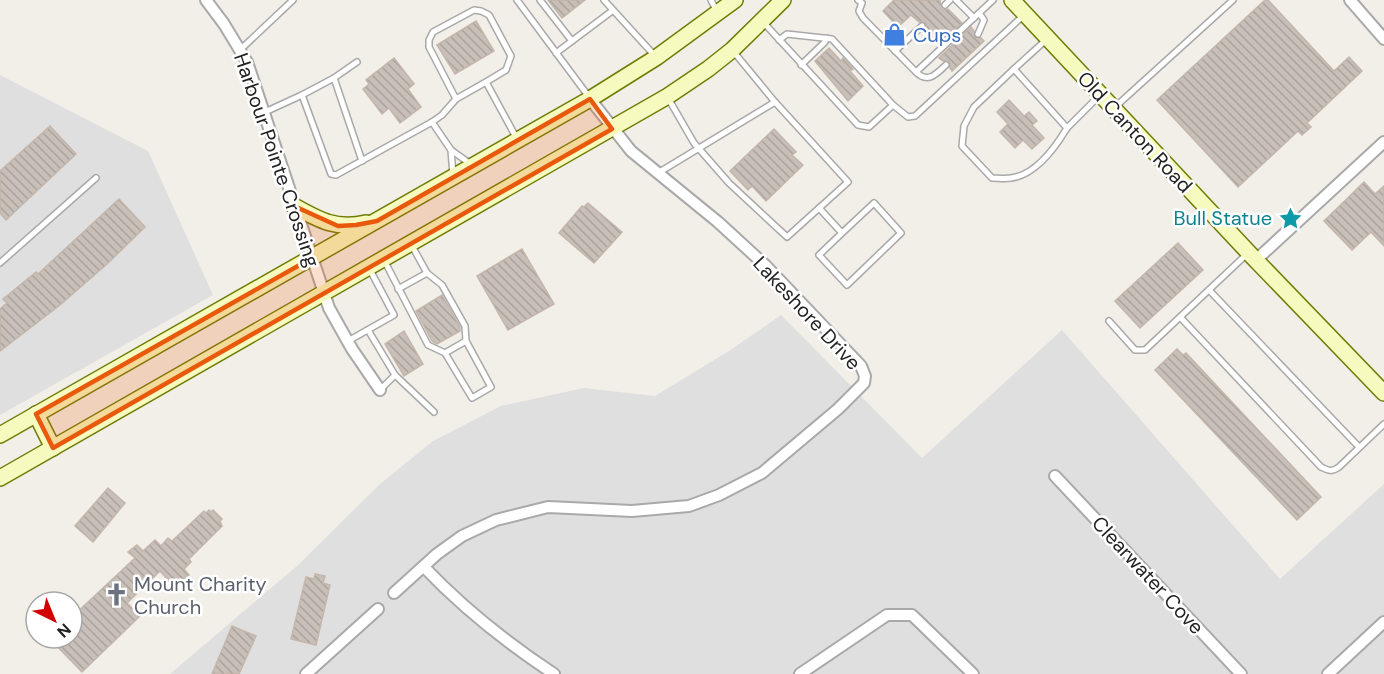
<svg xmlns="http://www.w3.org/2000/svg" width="1384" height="674" viewBox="0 0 1384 674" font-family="'DM Sans',sans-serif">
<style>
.residential{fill:#e0dfdf}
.building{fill:url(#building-back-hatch);stroke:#c4b6ab;stroke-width:1.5}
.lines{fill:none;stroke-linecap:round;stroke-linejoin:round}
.lane-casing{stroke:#a9a9a9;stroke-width:8}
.street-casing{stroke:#a9a9a9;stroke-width:14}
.secondary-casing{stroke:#707d05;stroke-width:18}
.lane{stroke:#fff;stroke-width:5}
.street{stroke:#fff;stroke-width:10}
.secondary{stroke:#f7fabf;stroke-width:15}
.marked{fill:#e8590c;fill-opacity:0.2;stroke:#e8590c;stroke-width:4.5;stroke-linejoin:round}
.labels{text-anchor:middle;stroke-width:5;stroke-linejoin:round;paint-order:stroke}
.shop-label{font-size:20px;fill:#366cbe;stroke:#fff;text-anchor:start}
.street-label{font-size:20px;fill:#222;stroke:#fff}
.culture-label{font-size:20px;fill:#0d838f;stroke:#fff;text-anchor:end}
.worship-label{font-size:20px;fill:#5b616d;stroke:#fff;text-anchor:start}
</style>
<defs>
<pattern id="building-back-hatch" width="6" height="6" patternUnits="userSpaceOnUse" patternTransform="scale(1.5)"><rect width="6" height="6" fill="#c7bfb8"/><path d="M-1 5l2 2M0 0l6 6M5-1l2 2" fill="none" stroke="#aba49e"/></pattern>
</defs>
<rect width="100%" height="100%" fill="#f2efe9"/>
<g class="residential">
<path d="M0 75 148 151 213 295 0 415Z"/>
<path d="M781 315 922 458 1062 330 1280 579 1384 484V674H170L297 566 380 484 433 441 501 406 584 388 655 396 729 351Z"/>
</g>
<g class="building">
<path d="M548 0H585L562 18Z"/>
<path d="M894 0H940L941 8 944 10 948 9 962 23 939 44 925 29 927 26 925 22H919L911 15 898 27 883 11Z"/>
<path d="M1265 0H1268L1334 71 1349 57 1362 71 1307 123 1311 127 1302 135 1298 131 1238 187 1157 100Z"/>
<path d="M476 21 494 51 455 74 437 45Z"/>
<path d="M971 27 974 31 975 37 981 38 984 41 952 71 950 68 949 61H943L939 58Z"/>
<path d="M829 48 841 61 843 58 853 69 850 71 863 86 848 101 815 61Z"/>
<path d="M394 58 414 84 408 89 421 107 400 123 389 108 382 114 363 89 369 84 366 80Z"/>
<path d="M1009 100 1024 116 1029 112 1037 121 1032 125 1044 138 1032 149 1023 140 1015 148 1000 132 1008 124 997 112Z"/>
<path d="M50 126 76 154 6 220 0 213V171Z"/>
<path d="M774 129 796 152 792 155 803 165 766 201 752 186 748 190 730 171Z"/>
<path d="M1364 182 1375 194 1384 186V246L1371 232 1352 250 1324 221Z"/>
<path d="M119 199 145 227 107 264 60 305 0 351V309L7 303 3 299 36 272 38 274Z"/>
<path d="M588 203 622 232 594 263 559 233 582 206 584 207Z"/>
<path d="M1178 243 1203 270 1140 328 1115 301Z"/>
<path d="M522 249 554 304 508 330 477 276Z"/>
<path d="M442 295 460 327V331L437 344 432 341 416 311Z"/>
<path d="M404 331 423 364 404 376 385 344Z"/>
<path d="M1177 349 1183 355 1186 353 1321 497 1297 520 1155 370Z"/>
<path d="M108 488 125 503 93 542 75 526Z"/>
<path d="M209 510 210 512 213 510 222 519 220 521 222 526 189 559 191 562 184 569 189 575 175 588 160 571 127 603 140 616 82 672 49 638H72V617L135 558 128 552 137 545 143 551 155 540 161 546 168 538 172 541 204 511 206 513Z"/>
<path d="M315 574 325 576 323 583 330 585 316 645 291 639 306 577 314 579Z"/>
<path d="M232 626 256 636 239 674H212Z"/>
</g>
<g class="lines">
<defs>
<g id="lane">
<path d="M517 0 589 97"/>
<path d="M540 0 572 41"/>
<path d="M604 0 655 56"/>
<path d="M711 0 717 12"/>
<path d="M858 0 862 3 859 11 863 18 916 72 993 0"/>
<path d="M956 0 974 18"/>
<path d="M945 5 950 0"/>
<path d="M763 22 858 125 869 127 893 105 832 39 787 34 779 40"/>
<path d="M978 34 984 20 979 13"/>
<path d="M1046 40 1014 69 1067 128 1099 96"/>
<path d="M240 50 293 0"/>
<path d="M895 51 922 26"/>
<path d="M556 53 612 11"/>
<path d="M801 65 825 42 826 38"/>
<path d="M1014 69 974 107 964 126 962 146 992 178C998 178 1005 179 1011 178 1036 175 1055 148 1067 128"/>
<path d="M916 72C928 84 936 74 946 65"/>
<path d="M334 78 357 62"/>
<path d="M486 82 506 70 511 56 489 15 481 11 474 10 433 32 429 40V47L456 99 486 82 517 139"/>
<path d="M302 95 334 78 362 161"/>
<path d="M668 98 694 143 729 183 787 237 848 182 775 102"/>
<path d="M893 105 908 117 915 116 1024 15"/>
<path d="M1114 108 1233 0"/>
<path d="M265 112 302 95 331 174 336 175 432 122 451 150 472 165"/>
<path d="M432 122 442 115 456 99"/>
<path d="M451 150 453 175"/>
<path d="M658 173 775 102 733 51"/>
<path d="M819 208 842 233 819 255 847 285 901 233 874 203 842 233"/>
<path d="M384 260 428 345 445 353 472 398 491 387 466 341 465 326 442 285 427 273 411 244"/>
<path d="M0 263 96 178"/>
<path d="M398 289 427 273"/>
<path d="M1209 290 1359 447"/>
<path d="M1180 317 1321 467C1329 471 1332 472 1339 467L1384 424"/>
<path d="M1109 321 1135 350H1145L1247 254"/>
<path d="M368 330 395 375 434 412"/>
<path d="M348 341 394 315 369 268"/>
<path d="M445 353 466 341"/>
<path d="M380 390 395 375"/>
</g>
<g id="street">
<path d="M206 0 224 24 247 62 329 308 352 349 380 390"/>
<path d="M1350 0 1384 39"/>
<path d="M1256 260 1384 142"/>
<path d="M1055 476 1241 674"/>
<path d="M424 567C463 608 507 643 554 674"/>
<path d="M394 593 437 554 462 536 496 520 548 507 632 511 689 506 719 495 762 473 838 409 864 383 865 376 861 366 766 266 718 222 631 151 590 99"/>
<path d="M306 674 378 609"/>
<path d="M800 674 887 615H912L973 674"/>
<path d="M1328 674 1384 622"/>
</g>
<g id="secondary">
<path d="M1012 0 1249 253 1384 393"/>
<path d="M294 206C319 220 336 230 366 223"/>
<path d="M36 414 53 448"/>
<path d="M0 435 590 99 657 57 735 0"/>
<path d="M0 478 668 96 708 69 732 50 783 0"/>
</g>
</defs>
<use href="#lane" class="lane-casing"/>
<use href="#street" class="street-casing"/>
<use href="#secondary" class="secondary-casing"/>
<use href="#lane" class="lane"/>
<use href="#street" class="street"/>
<use href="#secondary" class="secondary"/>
</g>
<path class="marked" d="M590 99 612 129 53 448 36 414 312 258 294 206 338 226 356 225 377 221Z"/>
<defs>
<symbol id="shop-bare" viewBox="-9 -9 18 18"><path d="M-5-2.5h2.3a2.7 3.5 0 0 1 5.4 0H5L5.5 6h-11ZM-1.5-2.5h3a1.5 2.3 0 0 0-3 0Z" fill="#3f7fe0" stroke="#fff" stroke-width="2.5" paint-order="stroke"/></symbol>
<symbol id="sight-bare" viewBox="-9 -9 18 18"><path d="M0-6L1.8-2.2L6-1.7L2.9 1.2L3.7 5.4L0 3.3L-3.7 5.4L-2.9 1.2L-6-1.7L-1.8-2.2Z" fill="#0f9aa8" stroke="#fff" stroke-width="2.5" paint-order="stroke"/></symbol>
<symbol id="church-bare" viewBox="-9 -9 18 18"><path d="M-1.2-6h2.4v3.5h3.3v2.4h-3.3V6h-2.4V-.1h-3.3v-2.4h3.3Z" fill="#6b7280" stroke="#fff" stroke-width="2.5" paint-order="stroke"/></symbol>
</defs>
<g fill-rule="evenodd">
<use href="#shop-bare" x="878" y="18" width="33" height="33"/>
<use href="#sight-bare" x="1274" y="202" width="33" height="33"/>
<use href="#church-bare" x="100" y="578" width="33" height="33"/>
</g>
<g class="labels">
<g class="shop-label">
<text x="913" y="42">Cups</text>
</g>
<g class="street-label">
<text transform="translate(1135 132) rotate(47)" y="7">Old Canton Road</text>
<text transform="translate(277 160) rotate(71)" y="7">Harbour Pointe Crossing</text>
<text transform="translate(807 313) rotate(47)" y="7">Lakeshore Drive</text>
<text transform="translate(1148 575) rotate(47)" y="7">Clearwater Cove</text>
</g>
<g class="culture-label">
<text x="1272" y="225">Bull Statue</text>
</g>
<g class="worship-label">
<text x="134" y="591">Mount Charity<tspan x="134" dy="23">Church</tspan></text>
</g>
</g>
<g transform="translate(54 620) rotate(137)"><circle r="28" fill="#ffffff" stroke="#a7a7a7" stroke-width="1.5"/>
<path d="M0-4.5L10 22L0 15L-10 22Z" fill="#d40000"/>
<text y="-9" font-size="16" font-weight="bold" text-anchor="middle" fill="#222222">N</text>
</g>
</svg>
